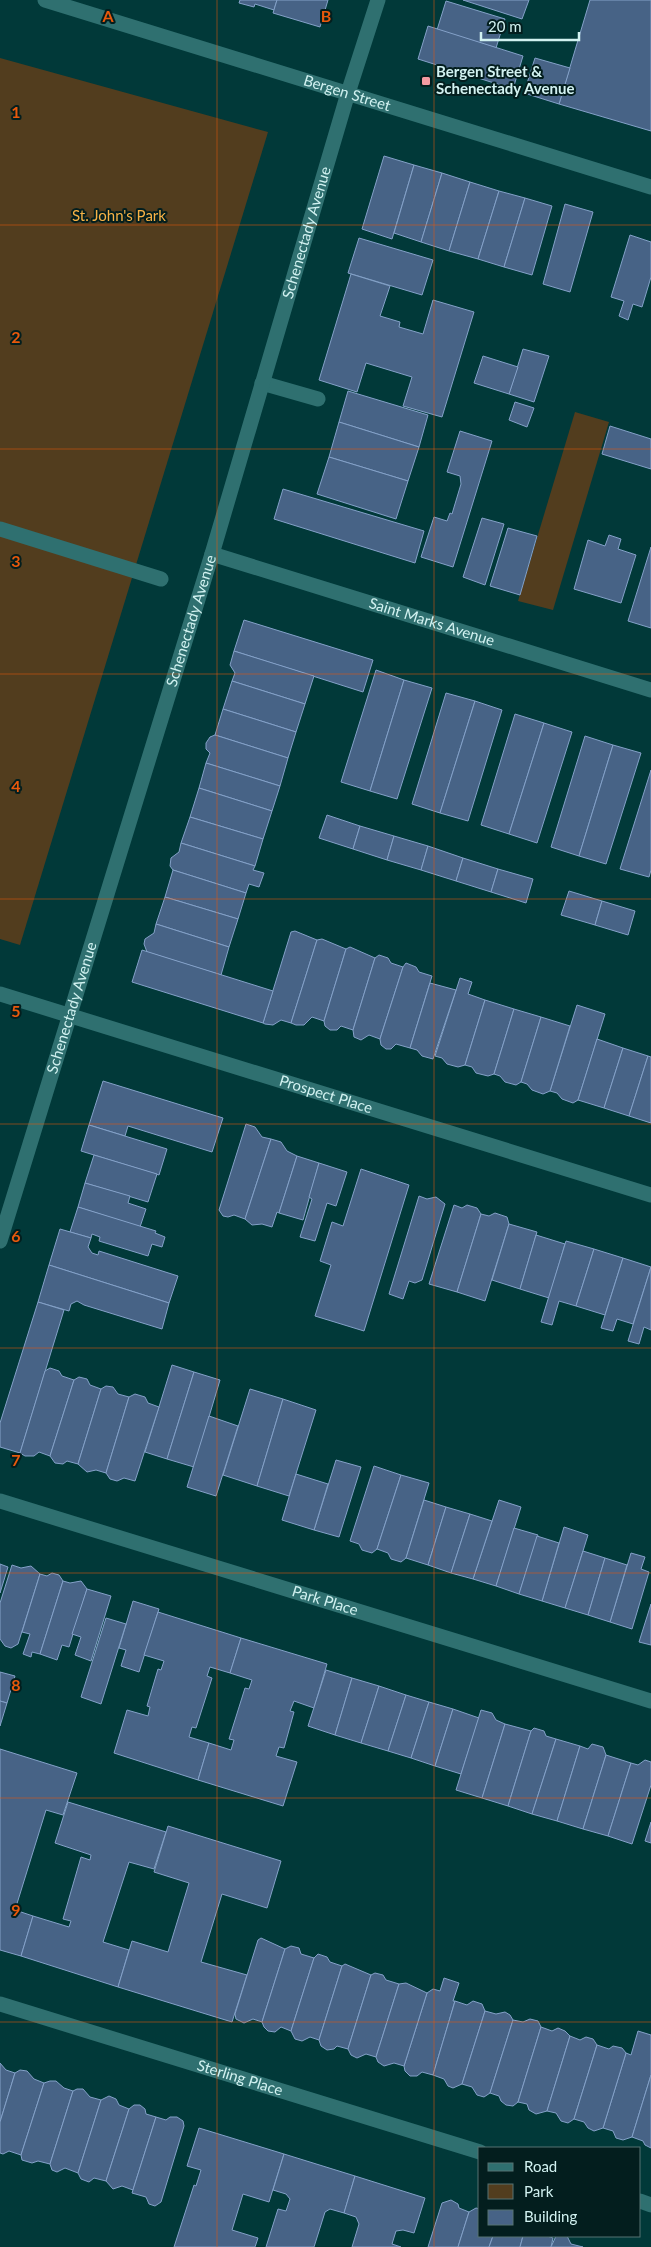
<svg xmlns="http://www.w3.org/2000/svg" width="651" height="2247" viewBox="0 0 651 2247" font-family="Lato,sans-serif">
<style>
.green{fill:#523d1e}
.building{fill:#476386;stroke:#84a1c8}
.lines{fill:none;stroke-linecap:round;stroke-linejoin:round}
.minor{stroke:#2f7070;stroke-width:15}
.grid{fill:none;stroke:#e8590c;stroke-width:1;stroke-opacity:0.55}
.poi-dot{fill:#f49aa1;stroke:#031e1e;stroke-width:2}
.labels{text-anchor:middle;stroke-width:4;stroke-linejoin:round;paint-order:stroke}
.poi-label{font-size:15px;font-weight:bold;fill:#d2f2f1;stroke:#031e1e;text-anchor:start}
.street-label{font-size:15px;fill:#d2f2f1;stroke:#031e1e}
.park-label{font-size:15px;fill:#f7b246;stroke:#031e1e}
.grid-label{font-size:16px;text-anchor:middle;font-weight:bold;fill:#e8590c;stroke:#031e1e;stroke-width:4;stroke-linejoin:round;paint-order:stroke}
</style>
<rect width="100%" height="100%" fill="#013939"/>
<g class="green">
<path d="M0 58 268 132 20 945 0 939Z"/>
<path d="M575 412 609 422 553 610 518 601Z"/>
</g>
<g class="building">
<path d="M240 0H277L274 10 255 4 254 7 239 3Z"/>
<path d="M277 0H328L320 27 273 13Z"/>
<path d="M463 0H529L522 19Z"/>
<path d="M590 0H651V131L559 104Z"/>
<path d="M446 1 505 19 496 48 437 30Z"/>
<path d="M428 26 523 56 513 89 418 59Z"/>
<path d="M535 58 570 68 559 104 524 93Z"/>
<path d="M384 156 414 165 392 239 362 229Z"/>
<path d="M414 165 442 173 421 242 394 233Z"/>
<path d="M442 173 470 182 449 251 421 242Z"/>
<path d="M470 182 499 191 478 259 449 251Z"/>
<path d="M499 191 525 198 504 267 478 259Z"/>
<path d="M525 198 552 206 532 275 504 267Z"/>
<path d="M565 204 593 212 570 292 543 284Z"/>
<path d="M630 235 651 242V277L642 307 633 304 628 320 619 316 624 301 611 297Z"/>
<path d="M359 238 433 260 422 295 348 273Z"/>
<path d="M351 274 390 286 380 316 400 322 399 327 423 334 433 300 474 312 442 417 403 406 412 377 366 363 357 392 319 380Z"/>
<path d="M523 349 549 356 534 402 509 394Z"/>
<path d="M483 356 518 367 509 394 474 383Z"/>
<path d="M348 391 428 415 419 447 339 422Z"/>
<path d="M515 402 534 408 527 427 509 420Z"/>
<path d="M339 422 419 447 408 481 329 457Z"/>
<path d="M610 426 651 439V469L602 454Z"/>
<path d="M460 431 492 441 453 567 421 557 434 517 447 521 450 513 452 514 461 484 460 476 447 472Z"/>
<path d="M329 457 408 481 396 519 317 494Z"/>
<path d="M283 489 424 531 415 563 274 519Z"/>
<path d="M482 518 504 524 485 585 463 577Z"/>
<path d="M508 528 537 536 520 595 490 586Z"/>
<path d="M609 535 621 539 618 549 636 555 621 603 574 589 588 540 605 546Z"/>
<path d="M651 547V628L628 621Z"/>
<path d="M244 620 373 660 363 692 234 651Z"/>
<path d="M234 651 314 676 305 704 232 681 235 673 230 665Z"/>
<path d="M376 670 404 680 370 791 341 782Z"/>
<path d="M404 680 432 688 397 799 370 791Z"/>
<path d="M232 681 305 704 296 732 223 709Z"/>
<path d="M446 693 475 701 440 813 412 804Z"/>
<path d="M475 701 502 710 468 821 440 813Z"/>
<path d="M223 709 296 732 288 758 215 735Z"/>
<path d="M515 714 544 723 509 834 481 825Z"/>
<path d="M544 723 572 732 537 843 509 834Z"/>
<path d="M215 735 288 758 280 786 206 763 210 753 206 749V743L210 737Z"/>
<path d="M585 736 613 745 579 856 551 847Z"/>
<path d="M613 745 641 753 606 864 579 856Z"/>
<path d="M206 763 280 786 272 811 199 788Z"/>
<path d="M651 770V870L649 877 620 869Z"/>
<path d="M199 788 272 811 263 839 190 817Z"/>
<path d="M327 815 360 826 353 849 319 838Z"/>
<path d="M190 817 263 839 255 866 181 843Z"/>
<path d="M360 826 394 836 387 860 353 849Z"/>
<path d="M394 836 428 846 421 870 387 860Z"/>
<path d="M181 843 255 866 253 870 264 873 259 887 249 884 246 893 173 870 170 866 171 858 179 852Z"/>
<path d="M428 846 463 858 456 881 421 870Z"/>
<path d="M463 858 498 869 491 892 456 881Z"/>
<path d="M498 869 533 879 526 903 491 892Z"/>
<path d="M173 870 246 893 238 919 165 897Z"/>
<path d="M569 891 602 901 595 925 561 915Z"/>
<path d="M165 897 238 919 229 947 156 924Z"/>
<path d="M602 901 635 911 628 935 595 925Z"/>
<path d="M156 924 229 947 221 975 147 952 144 944 145 939 154 933Z"/>
<path d="M295 931 317 940 291 1023 281 1020 273 1025 265 1024 263 1023 291 932Z"/>
<path d="M322 939 346 949 324 1021 312 1017 304 1025H296L291 1023 317 940Z"/>
<path d="M350 947 375 958 353 1030 341 1026 337 1030H330L325 1026 324 1021 346 949Z"/>
<path d="M142 950 273 991 263 1023 132 982Z"/>
<path d="M379 955 388 958 391 963 403 967 380 1039 369 1035 361 1040 354 1037 353 1030 375 958Z"/>
<path d="M406 963 416 967 419 972 432 976 410 1048 396 1044 391 1049H386L381 1045 380 1039 403 967Z"/>
<path d="M460 978 472 982 468 994 485 1000 465 1065 458 1067 447 1064 442 1058 435 1056Z"/>
<path d="M430 983 456 990 433 1059 422 1056 417 1050 410 1048Z"/>
<path d="M485 1000 514 1009 494 1074 488 1076 476 1073 472 1067 465 1065Z"/>
<path d="M577 1005 605 1014 578 1100 573 1103 562 1099 557 1093 550 1091Z"/>
<path d="M514 1009 541 1017 521 1082 516 1085 505 1082 500 1076 494 1074Z"/>
<path d="M541 1017 570 1026 550 1091 543 1094 532 1090 527 1084 521 1082Z"/>
<path d="M597 1039 623 1048 604 1108 578 1100Z"/>
<path d="M623 1048 648 1056 629 1116 604 1108Z"/>
<path d="M648 1056 651 1057V1123L629 1116Z"/>
<path d="M103 1081 223 1118 212 1152 128 1126 125 1136 89 1125Z"/>
<path d="M246 1124 255 1127 262 1137 271 1139 245 1219 234 1215 228 1217 223 1216 219 1210Z"/>
<path d="M89 1125 167 1149 159 1175 81 1151Z"/>
<path d="M271 1139 281 1142 287 1151 297 1156 279 1213 277 1212 272 1227 262 1224 252 1225 245 1219Z"/>
<path d="M94 1155 157 1174 148 1202 85 1183Z"/>
<path d="M297 1156 319 1163 303 1220 279 1213Z"/>
<path d="M319 1163 347 1172 336 1206 327 1203 315 1241 300 1237 312 1199 309 1197Z"/>
<path d="M361 1169 409 1185 364 1331 315 1316 331 1265 320 1261 332 1222 343 1226Z"/>
<path d="M85 1183 130 1196 128 1203 146 1209 140 1227 78 1207Z"/>
<path d="M419 1196 427 1199 436 1197 445 1204 422 1280 415 1283 409 1281 403 1299 389 1294Z"/>
<path d="M454 1205 462 1208 467 1205 477 1208 481 1214 457 1292 429 1284Z"/>
<path d="M78 1207 156 1231 155 1233 165 1237 162 1247 152 1244 148 1256 99 1241 100 1237 92 1234 91 1238 70 1232Z"/>
<path d="M495 1213 507 1217 509 1224 485 1301 457 1292 481 1214 489 1216Z"/>
<path d="M509 1224 537 1232 520 1289 492 1280Z"/>
<path d="M60 1229 91 1238 88 1247 92 1253 98 1255 99 1251 178 1276 169 1303 49 1265Z"/>
<path d="M536 1235 565 1244 549 1298 520 1289Z"/>
<path d="M566 1241 594 1249 576 1306 559 1301 552 1325 541 1322Z"/>
<path d="M594 1249 623 1258 605 1315 576 1306Z"/>
<path d="M623 1258 651 1267 633 1324 617 1319 613 1331 601 1328Z"/>
<path d="M49 1265 169 1303 162 1329 84 1305 77 1301 71 1304 69 1311 38 1302Z"/>
<path d="M651 1267V1330L644 1327 639 1344 628 1341Z"/>
<path d="M38 1302 64 1310 20 1453 0 1447V1423Z"/>
<path d="M172 1365 194 1372 167 1459 145 1452Z"/>
<path d="M50 1368 59 1371 62 1376 74 1380 50 1456 39 1452 34 1456H25L20 1453 45 1371Z"/>
<path d="M194 1372 220 1380 194 1467 167 1459Z"/>
<path d="M79 1377 87 1379 90 1385 101 1389 78 1464 67 1461 63 1464 55 1463 50 1456 74 1380Z"/>
<path d="M106 1386 113 1387 118 1394 129 1397 106 1473 96 1470 87 1472 78 1464 101 1389Z"/>
<path d="M250 1389 283 1399 257 1486 223 1475Z"/>
<path d="M135 1394 145 1397 148 1403 159 1407 135 1481 124 1478 117 1481 110 1479 106 1473 129 1397Z"/>
<path d="M283 1399 316 1410 289 1496 257 1486Z"/>
<path d="M209 1416 238 1426 216 1496 187 1487Z"/>
<path d="M336 1460 361 1467 339 1537 314 1530Z"/>
<path d="M374 1466 401 1475 377 1549 372 1553 362 1550 359 1544 350 1541Z"/>
<path d="M296 1474 328 1484 314 1530 282 1520Z"/>
<path d="M401 1475 429 1483 406 1558 401 1562 391 1559 388 1553 377 1549Z"/>
<path d="M424 1500 446 1507 428 1565 406 1558Z"/>
<path d="M499 1500 521 1507 496 1586 473 1579Z"/>
<path d="M446 1507 470 1514 451 1573 428 1565Z"/>
<path d="M470 1514 492 1521 473 1579 451 1573Z"/>
<path d="M564 1527 588 1535 565 1608 542 1601Z"/>
<path d="M514 1528 538 1535 519 1594 496 1586Z"/>
<path d="M537 1536 559 1543 542 1601 519 1594Z"/>
<path d="M583 1551 605 1558 588 1615 565 1608Z"/>
<path d="M631 1553 645 1557 641 1569 649 1572 632 1629 610 1622Z"/>
<path d="M605 1558 627 1565 610 1622 588 1615Z"/>
<path d="M0 1564 8 1567 0 1593Z"/>
<path d="M12 1565 21 1568 31 1566 40 1574 18 1644 11 1648 5 1646 0 1639V1603Z"/>
<path d="M52 1573 59 1575 63 1581 40 1654 32 1652 31 1657 23 1654 30 1634 22 1632 40 1574 47 1576Z"/>
<path d="M63 1581 70 1583 81 1581 87 1589 69 1647 62 1645 57 1660 40 1654Z"/>
<path d="M87 1589 111 1596 91 1661 75 1655 81 1637 72 1634Z"/>
<path d="M133 1601 159 1609 139 1672 121 1666 126 1650 119 1648Z"/>
<path d="M651 1604V1645L639 1642Z"/>
<path d="M158 1612 241 1638 230 1673 210 1667 207 1676 212 1678 196 1728 192 1727 189 1737 209 1743 198 1780 114 1753 127 1710 148 1716 150 1707 147 1706 158 1669 161 1670 164 1661 144 1655Z"/>
<path d="M106 1618 126 1624 101 1704 81 1697Z"/>
<path d="M241 1638 327 1664 314 1708 294 1701 290 1711 294 1712 284 1748 279 1747 276 1756 297 1762 283 1806 198 1780 209 1743 231 1750 234 1740 229 1739 245 1688 249 1689 252 1680 230 1673Z"/>
<path d="M326 1670 352 1678 335 1735 308 1726Z"/>
<path d="M0 1672 15 1676 7 1703 0 1701Z"/>
<path d="M352 1678 379 1686 361 1743 335 1735Z"/>
<path d="M379 1686 406 1695 388 1751 361 1743Z"/>
<path d="M406 1695 429 1702 411 1758 388 1751Z"/>
<path d="M0 1701 7 1703 0 1726Z"/>
<path d="M429 1702 453 1709 435 1766 411 1758Z"/>
<path d="M453 1709 479 1718 461 1774 435 1766Z"/>
<path d="M481 1710 492 1713 496 1720 505 1724 482 1798 456 1790Z"/>
<path d="M505 1724 531 1731 508 1806 482 1798Z"/>
<path d="M534 1728 544 1731 546 1736 556 1739 532 1814 508 1806 531 1731Z"/>
<path d="M556 1739 580 1746 557 1821 532 1814Z"/>
<path d="M592 1744 603 1747 606 1755 583 1829 557 1821 580 1746 588 1749Z"/>
<path d="M0 1749 77 1773 63 1815 46 1810 15 1910 33 1916 21 1956 0 1950Z"/>
<path d="M606 1755 631 1763 608 1836 583 1829Z"/>
<path d="M645 1760 651 1762V1785L632 1844 608 1836 631 1763 638 1765Z"/>
<path d="M68 1802 166 1832 154 1869 129 1862 103 1942 129 1950 118 1987 21 1956 33 1916 69 1927 71 1921 63 1919 81 1857 90 1860 91 1855 55 1843Z"/>
<path d="M651 1822V1843L645 1841Z"/>
<path d="M168 1826 281 1861 267 1908 222 1894 201 1962 247 1975 232 2022 118 1987 132 1941 168 1952 189 1883 154 1872Z"/>
<path d="M261 1938 285 1949 262 2022 253 2019 244 2023 236 2019 235 2014 258 1940Z"/>
<path d="M291 1946 299 1948 301 1954 314 1958 291 2031 281 2027 275 2032 268 2031 264 2027 262 2022 285 1949Z"/>
<path d="M318 1954 327 1957 330 1962 342 1966 319 2040 310 2037 302 2041 295 2039 291 2031 314 1958Z"/>
<path d="M345 1964 371 1975 348 2049 337 2046 334 2049 327 2050 321 2046 319 2040 342 1966Z"/>
<path d="M375 1973 383 1975 386 1980 399 1984 376 2057 366 2054 357 2058 351 2055 348 2049 371 1975Z"/>
<path d="M444 1978 459 1983 453 2001H455L433 2075 422 2072 417 2076H410L405 2071 404 2066 427 1993 433 1989 440 1991Z"/>
<path d="M406 1983 427 1993 404 2066 394 2063 384 2066 378 2062 376 2057 399 1984Z"/>
<path d="M455 2001 467 2005 473 2001 482 2004 485 2011 462 2084 453 2088 448 2086 444 2079 433 2075Z"/>
<path d="M485 2011 496 2014 505 2012 510 2015 513 2020 490 2093 484 2097 477 2095 472 2087 462 2084Z"/>
<path d="M530 2019 538 2021 541 2027 518 2102 513 2106 506 2105 501 2101 499 2096 490 2093 513 2020 523 2022Z"/>
<path d="M541 2027 552 2031 558 2028 565 2031 570 2036 547 2111 536 2114 529 2110 527 2104 518 2102Z"/>
<path d="M638 2031 651 2035V2075L632 2137 623 2140 616 2138 613 2131 603 2128 626 2053 631 2055Z"/>
<path d="M570 2036 580 2040 586 2037 593 2039 597 2045 574 2119 568 2123 561 2121 556 2113 547 2111Z"/>
<path d="M597 2045 609 2049 613 2046 622 2048 626 2053 603 2128 594 2131 588 2128 584 2122 574 2119Z"/>
<path d="M0 2063 6 2070 15 2073 0 2122Z"/>
<path d="M20 2070 27 2071 34 2079 44 2083 21 2155 9 2151 3 2154 0 2153V2122L15 2073Z"/>
<path d="M651 2075V2148L645 2145 643 2141 632 2137Z"/>
<path d="M50 2081H56L64 2088 73 2091 50 2164 38 2161 32 2163 22 2160 21 2155 44 2083Z"/>
<path d="M77 2089H83L90 2097 101 2100 78 2173 65 2168 57 2172 52 2170 50 2164 73 2091Z"/>
<path d="M109 2096 116 2099 119 2105 129 2109 106 2181 94 2178 89 2182 81 2179 78 2173 101 2100Z"/>
<path d="M134 2105H140L145 2109 146 2114 156 2117 133 2190 122 2186 113 2189 106 2181 129 2109Z"/>
<path d="M156 2117 166 2120 170 2117H177L183 2121 184 2126 161 2202 155 2206 149 2204 146 2197 132 2193Z"/>
<path d="M199 2128 284 2154 269 2202 243 2194 232 2230 258 2238 255 2247H174L194 2185 196 2186 201 2170 187 2166Z"/>
<path d="M284 2154 355 2176 344 2213 330 2209 325 2212 314 2247H266L278 2209 286 2211 290 2199 286 2194 273 2190Z"/>
<path d="M355 2176 425 2198 414 2233 403 2230 396 2231 392 2244 401 2247H352L359 2224 356 2217 344 2213Z"/>
<path d="M451 2200 458 2204 459 2208 469 2212 458 2247H428L442 2203Z"/>
<path d="M476 2208 480 2209V2236H493L489 2247H458L469 2212Z"/>
<path d="M493 2236H523L520 2247H489Z"/>
<path d="M523 2236H547L553 2238 551 2247H520Z"/>
<path d="M556 2236H567L571 2244 583 2247H551Z"/>
</g>
<g class="lines">
<g class="minor">
<path id="s1" d="M45 0 651 187"/>
<path d="M262 383 318 399"/>
<path d="M0 529 161 579"/>
<path id="s2" d="M212 554 651 690"/>
<path id="s3" d="M0 994 651 1195"/>
<path id="s4" d="M0 1241 212 554 348 93 378 0"/>
<path id="s5" d="M0 1501 651 1701"/>
<path id="s6" d="M0 2004 480 2152"/>
<path d="M640 2201 651 2205"/>
</g>
</g>
<path class="grid" d="M217 0V2247M434 0V2247M0 225H651M0 449H651M0 674H651M0 899H651M0 1124H651M0 1348H651M0 1573H651M0 1798H651M0 2022H651"/>
<rect class="poi-dot" x="421" y="76" width="10" height="10" rx="2.5"/>
<g class="labels">
<g class="poi-label">
<text x="436" y="77">Bergen Street &amp;<tspan x="436" dy="17">Schenectady Avenue</tspan></text>
</g>
<g class="street-label">
<text dy="5" stroke="none"><textPath href="#s1" startOffset="316">Bergen Street</textPath></text>
<text dy="5" stroke="none"><textPath href="#s4" startOffset="1054">Schenectady Avenue</textPath></text>
<text dy="5" stroke="none"><textPath href="#s4" startOffset="649">Schenectady Avenue</textPath></text>
<text dy="5" stroke="none"><textPath href="#s2" startOffset="230">Saint Marks Avenue</textPath></text>
<text dy="5" stroke="none"><textPath href="#s4" startOffset="244">Schenectady Avenue</textPath></text>
<text dy="5" stroke="none"><textPath href="#s3" startOffset="341">Prospect Place</textPath></text>
<text dy="5" stroke="none"><textPath href="#s5" startOffset="340">Park Place</textPath></text>
<text dy="5" stroke="none"><textPath href="#s6" startOffset="251">Sterling Place</textPath></text>
</g>
<g class="park-label">
<text x="119" y="221">St. John's Park</text>
</g>
</g>
<g class="grid-label">
<text x="108" y="22">A</text>
<text x="326" y="22">B</text>
<text x="16" y="118">1</text>
<text x="16" y="343">2</text>
<text x="16" y="567">3</text>
<text x="16" y="792">4</text>
<text x="16" y="1017">5</text>
<text x="16" y="1242">6</text>
<text x="16" y="1466">7</text>
<text x="16" y="1691">8</text>
<text x="16" y="1916">9</text>
</g>
<rect x="478" y="2147" width="162" height="90" fill="#031e1e" stroke="#567372"/>
<rect x="488" y="2163" width="25" height="8" fill="#2f7070" stroke="#567372"/>
<text x="524" y="2172" font-size="15" fill="#d2f2f1">Road</text>
<rect x="488" y="2184" width="25" height="15" fill="#523d1e" stroke="#567372"/>
<text x="524" y="2197" font-size="15" fill="#d2f2f1">Park</text>
<rect x="488" y="2210" width="25" height="15" fill="#476386" stroke="#567372"/>
<text x="524" y="2222" font-size="15" fill="#d2f2f1">Building</text>
<path d="M481 32v8h98v-8" fill="none" stroke="#d2f2f1" stroke-width="2.5"/>
<text x="488" y="32" font-size="15" fill="#d2f2f1" stroke="#031e1e" stroke-width="4" paint-order="stroke">20 m</text>
</svg>
